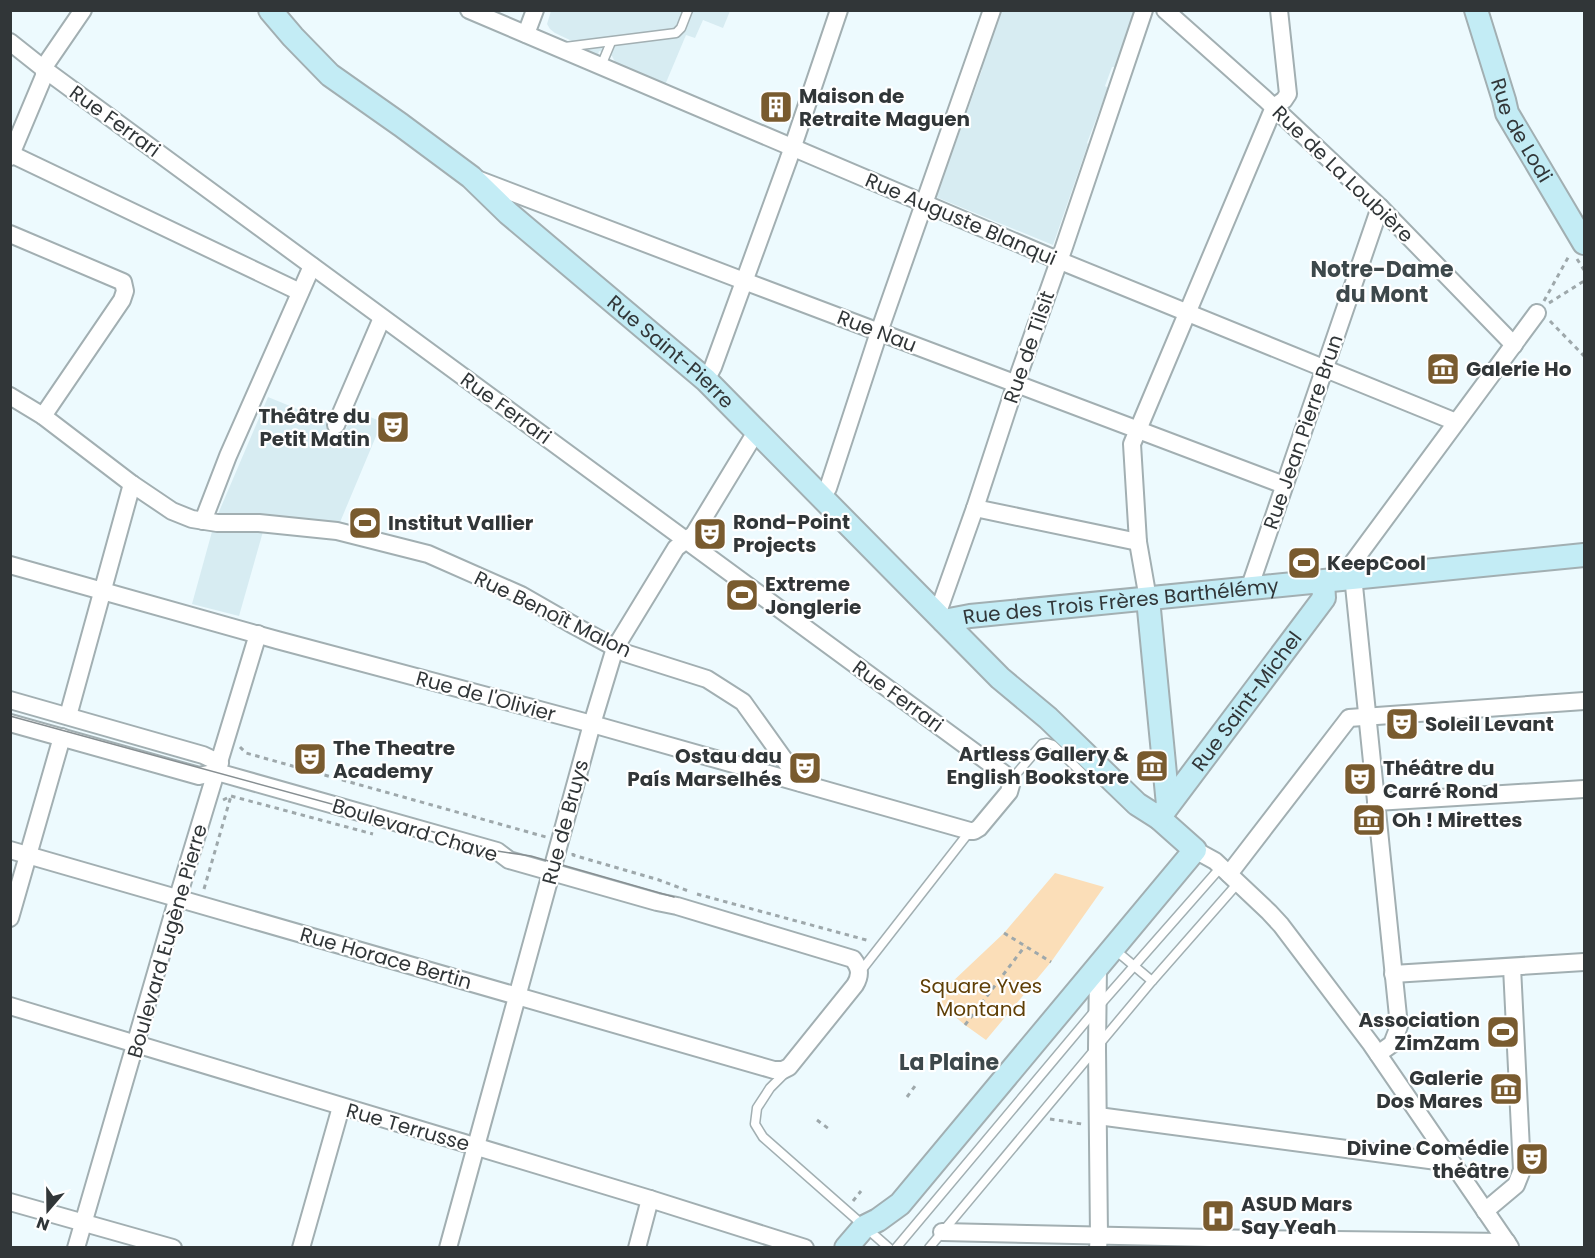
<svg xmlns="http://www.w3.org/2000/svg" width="1595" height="1258" viewBox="0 0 1595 1258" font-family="Poppins,sans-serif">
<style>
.built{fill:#d7ecf2}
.green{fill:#fbdeb8}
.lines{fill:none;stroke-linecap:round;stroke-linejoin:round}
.lane-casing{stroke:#a2afb2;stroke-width:11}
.street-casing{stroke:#a2afb2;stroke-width:20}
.secondary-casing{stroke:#a2afb2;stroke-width:26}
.path{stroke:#9ea8ab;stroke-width:3;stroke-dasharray:4.5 4.5;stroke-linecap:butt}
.lane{stroke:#fff;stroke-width:8}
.street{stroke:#fff;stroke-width:16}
.secondary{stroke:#c3ecf5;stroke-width:22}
.tram{stroke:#878f92;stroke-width:1.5}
.labels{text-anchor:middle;stroke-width:4.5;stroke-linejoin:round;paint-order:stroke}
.poi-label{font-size:20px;font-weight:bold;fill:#313638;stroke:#fff;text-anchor:start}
.street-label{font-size:20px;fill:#313638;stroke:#fff}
.park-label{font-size:20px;fill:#5f3f06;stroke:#fff}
.quarter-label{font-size:22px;font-weight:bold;fill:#3d484b;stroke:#fff}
</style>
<rect width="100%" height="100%" fill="#edfafe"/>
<g class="built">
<path d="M551 11H730L723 28 703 20 695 38 686 35 665 85 616 64 612 56 599 51 598 55 583 49 572 41 555 33 550 29 547 24Z"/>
<path d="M1001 11H1134L1115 67H1112L1105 86 1108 88 1087 143 1088 144 1053 245 936 197 982 70V66Z"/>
<path d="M268 397 346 429 354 410 382 422 338 527 282 520 218 514Z"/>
<path d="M213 528H264L239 616 192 604Z"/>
</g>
<path class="green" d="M1055 873 1104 887 1051 962 986 1040 965 1025 940 1004 950 984 1004 933Z"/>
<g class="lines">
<defs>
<g id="lane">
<path d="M565 47 676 33 681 28 688 10"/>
<path d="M601 66 611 42"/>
<path d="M329 442 336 425"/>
<path d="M1011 780 1042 744 1047 743 1053 745 1085 776 1092 777 1100 769"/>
<path d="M1114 949 1152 981"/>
<path d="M860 972 970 831"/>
<path d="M785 1073 770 1088 757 1108 755 1124 763 1137 889 1248"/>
<path d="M896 1248 1098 1007 1221 867"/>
<path d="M929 1248 1152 981 1238 883"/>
</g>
<g id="street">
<path d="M469 10 1048 256 1456 422"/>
<path d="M1165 10 1265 99 1380 207 1514 345"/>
<path d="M526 34 535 10"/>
<path d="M10 42 44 69C364 304 684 538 1003 773L1011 780V785L1009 792 979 828 974 831H970L592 724 277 640 10 565"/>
<path d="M11 154 300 292"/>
<path d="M10 157 44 76V69L46 64 83 10"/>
<path d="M477 179 744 281 1284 485"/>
<path d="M10 234 123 282 125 291 122 300 43 416"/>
<path d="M706 380 713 367 789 158 839 10"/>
<path d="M10 396 43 416 132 484 172 511 192 519 217 523H259L337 531 428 554 521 595 575 626 625 653 707 679 743 702 801 783"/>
<path d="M336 425 382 318"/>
<path d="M821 497 828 488 879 332 992 10"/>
<path d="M975 508 1138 542"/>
<path d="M203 521 228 456 312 266"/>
<path d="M1249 589 1380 207"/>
<path d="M1148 599 1138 542 1132 444 1274 107 1284 100 1288 94 1279 10"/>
<path d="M937 615 975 508 1019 374 1064 247 1144 10"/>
<path d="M10 700 203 755 220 763"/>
<path d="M68 716 132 484"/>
<path d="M10 723 199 776 217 772 497 851 509 860 657 902 677 906 853 959C860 968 861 975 855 985L789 1067 783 1070H774L10 850"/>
<path d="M1376 802 1584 789"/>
<path d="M1195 850 1215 861 1269 912 1281 925 1371 1044 1510 1247"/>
<path d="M1229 874 1349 718 1584 701"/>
<path d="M10 918 62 737"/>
<path d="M1393 974 1584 962"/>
<path d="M10 1006 650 1199 805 1248"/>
<path d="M1378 1054 1392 1044 1399 1026 1352 566 1354 561 1537 313"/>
<path d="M1098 1116 1452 1163"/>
<path d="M10 1202 173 1248"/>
<path d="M1485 1211 1516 1185 1522 1170 1512 967"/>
<path d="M942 1232 1256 1239 1507 1242"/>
<path d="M76 1248 178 897 258 634"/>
<path d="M301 1248 341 1107"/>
<path d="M448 1248 592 724 615 648 676 548 694 534 756 432"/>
<path d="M637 1248 650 1199"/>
<path d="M1098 1248 1099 1236 1097 1049 1098 967"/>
</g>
<g id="secondary">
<path id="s1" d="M270 10 293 37 330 75 401 125 471 177 508 213 706 380 1000 678 1048 718 1137 804 1159 818 1195 850 900 1204 878 1220 864 1227 846 1248"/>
<path id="s2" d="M1476 10 1504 100 1507 113 1584 243"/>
<path d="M1148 599 1168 805"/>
<path id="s3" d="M944 621 970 616 1584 555"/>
<path id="s4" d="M1159 818 1324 598 1323 582"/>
</g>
</defs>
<use href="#lane" class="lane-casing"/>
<use href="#street" class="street-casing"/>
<use href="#secondary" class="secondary-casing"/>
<g class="path">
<path d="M1577 259 1584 270"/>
<path d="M1544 301 1570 254"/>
<path d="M1549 303 1584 281"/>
<path d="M1550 321 1584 356"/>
<path d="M240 747 246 753 546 837"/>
<path d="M223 800 231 796 373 834"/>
<path d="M573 853V855L659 880 691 892"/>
<path d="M204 889 231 796"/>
<path d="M697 894 870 941"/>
<path d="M1004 933 1051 962"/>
<path d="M965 1025 1025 946"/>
<path d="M907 1097 915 1086"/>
<path d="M1050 1119 1082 1124"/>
<path d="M817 1120 829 1129"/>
<path d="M853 1201 861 1191"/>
</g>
<use href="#lane" class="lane"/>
<use href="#street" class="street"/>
<use href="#secondary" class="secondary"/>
<path class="tram" d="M10 716 434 832 497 851 531 856 674 897"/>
</g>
<defs>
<symbol id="building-square" viewBox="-11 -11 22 22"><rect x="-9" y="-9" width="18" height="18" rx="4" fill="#795b2f" stroke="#fff"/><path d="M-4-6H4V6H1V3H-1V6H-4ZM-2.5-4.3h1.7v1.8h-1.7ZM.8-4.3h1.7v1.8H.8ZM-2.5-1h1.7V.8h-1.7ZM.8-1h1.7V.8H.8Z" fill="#fff"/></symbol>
<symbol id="museum-square" viewBox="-11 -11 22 22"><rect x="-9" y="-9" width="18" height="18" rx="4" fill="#795b2f" stroke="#fff"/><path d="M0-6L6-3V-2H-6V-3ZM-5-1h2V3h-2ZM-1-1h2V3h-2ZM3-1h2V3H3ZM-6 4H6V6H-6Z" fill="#fff"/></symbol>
<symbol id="theatre-square" viewBox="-11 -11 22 22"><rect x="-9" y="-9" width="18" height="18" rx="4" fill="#795b2f" stroke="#fff"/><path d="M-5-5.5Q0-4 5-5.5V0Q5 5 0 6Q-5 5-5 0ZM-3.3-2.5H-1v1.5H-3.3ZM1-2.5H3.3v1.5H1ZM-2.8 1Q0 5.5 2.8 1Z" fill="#fff"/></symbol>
<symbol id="stadium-square" viewBox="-11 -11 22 22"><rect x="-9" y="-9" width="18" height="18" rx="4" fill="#795b2f" stroke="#fff"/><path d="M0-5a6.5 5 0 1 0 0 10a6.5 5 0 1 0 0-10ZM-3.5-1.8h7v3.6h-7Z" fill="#fff"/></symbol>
<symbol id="hospital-square" viewBox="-11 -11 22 22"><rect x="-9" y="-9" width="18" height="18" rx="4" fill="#795b2f" stroke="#fff"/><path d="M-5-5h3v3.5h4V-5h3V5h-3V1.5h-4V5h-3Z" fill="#fff"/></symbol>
</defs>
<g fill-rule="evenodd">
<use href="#building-square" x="757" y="88" width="38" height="38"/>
<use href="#museum-square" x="1424" y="350" width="38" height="38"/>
<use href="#theatre-square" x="374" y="408" width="38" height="38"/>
<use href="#stadium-square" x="346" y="504" width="38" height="38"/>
<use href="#theatre-square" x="691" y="515" width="38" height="38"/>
<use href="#stadium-square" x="1285" y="544" width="38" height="38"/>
<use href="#stadium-square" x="723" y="576" width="38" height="38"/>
<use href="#theatre-square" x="1383" y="705" width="38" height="38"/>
<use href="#theatre-square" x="291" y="740" width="38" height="38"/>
<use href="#museum-square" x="1133" y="747" width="38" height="38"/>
<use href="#theatre-square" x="786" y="749" width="38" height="38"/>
<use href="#theatre-square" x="1341" y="760" width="38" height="38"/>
<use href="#museum-square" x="1350" y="801" width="38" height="38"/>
<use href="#stadium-square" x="1484" y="1013" width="38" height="38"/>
<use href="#museum-square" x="1487" y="1070" width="38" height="38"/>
<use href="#theatre-square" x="1513" y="1140" width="38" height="38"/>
<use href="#hospital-square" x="1199" y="1197" width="38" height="38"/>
</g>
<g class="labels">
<g class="poi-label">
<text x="799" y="103">Maison de<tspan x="799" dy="23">Retraite Maguen</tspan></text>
<text x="1466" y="376">Galerie Ho</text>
<text x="370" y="423" text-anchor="end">Théâtre du<tspan x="370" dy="23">Petit Matin</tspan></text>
<text x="733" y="529">Rond-Point<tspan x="733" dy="23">Projects</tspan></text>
<text x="388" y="530">Institut Vallier</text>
<text x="1327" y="570">KeepCool</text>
<text x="765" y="591">Extreme<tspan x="765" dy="23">Jonglerie</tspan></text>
<text x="1425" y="731">Soleil Levant</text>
<text x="333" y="755">The Theatre<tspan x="333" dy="23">Academy</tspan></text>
<text x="1129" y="761" text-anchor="end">Artless Gallery &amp;<tspan x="1129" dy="23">English Bookstore</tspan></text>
<text x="782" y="763" text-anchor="end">Ostau dau<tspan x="782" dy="23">País Marselhés</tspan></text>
<text x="1383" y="775">Théâtre du<tspan x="1383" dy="23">Carré Rond</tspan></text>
<text x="1392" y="827">Oh ! Mirettes</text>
<text x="1480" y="1027" text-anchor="end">Association<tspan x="1480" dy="23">ZimZam</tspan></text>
<text x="1483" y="1085" text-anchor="end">Galerie<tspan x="1483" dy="23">Dos Mares</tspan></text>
<text x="1509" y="1155" text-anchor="end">Divine Comédie<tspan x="1509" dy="23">théâtre</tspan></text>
<text x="1241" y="1211">ASUD Mars<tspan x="1241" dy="23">Say Yeah</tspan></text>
</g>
<g class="street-label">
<text transform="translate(115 121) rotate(36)" y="7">Rue Ferrari</text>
<text dy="7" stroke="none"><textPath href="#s2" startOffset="129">Rue de Lodi</textPath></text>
<text transform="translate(1343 174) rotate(44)" y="7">Rue de La Loubière</text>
<text transform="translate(961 219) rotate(23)" y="7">Rue Auguste Blanqui</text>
<text transform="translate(877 331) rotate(21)" y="7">Rue Nau</text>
<text transform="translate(1029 347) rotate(-71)" y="7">Rue de Tilsit</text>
<text dy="7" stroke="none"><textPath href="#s1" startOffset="528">Rue Saint-Pierre</textPath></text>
<text transform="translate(506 408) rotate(36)" y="7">Rue Ferrari</text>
<text transform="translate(1303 432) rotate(-71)" y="7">Rue Jean Pierre Brun</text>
<text dy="7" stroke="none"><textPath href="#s3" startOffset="178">Rue des Trois Frères Barthélémy</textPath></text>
<text transform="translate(553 614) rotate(26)" y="7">Rue Benoît Malon</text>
<text transform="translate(486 696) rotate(15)" y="7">Rue de l'Olivier</text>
<text transform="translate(898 696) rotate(36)" y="7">Rue Ferrari</text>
<text dy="7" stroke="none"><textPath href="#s4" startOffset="146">Rue Saint-Michel</textPath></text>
<text transform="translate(565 822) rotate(-75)" y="7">Rue de Bruys</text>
<text transform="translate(415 830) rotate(17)" y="7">Boulevard Chave</text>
<text transform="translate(167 941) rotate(-74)" y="7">Boulevard Eugène Pierre</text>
<text transform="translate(386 958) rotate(16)" y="7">Rue Horace Bertin</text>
<text transform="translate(408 1127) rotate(16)" y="7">Rue Terrusse</text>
</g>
<g class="park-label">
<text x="981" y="993">Square Yves<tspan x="981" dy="23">Montand</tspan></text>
</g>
<g class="quarter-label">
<text x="1382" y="277">Notre-Dame<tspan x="1382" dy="25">du Mont</tspan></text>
<text x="949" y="1070">La Plaine</text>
</g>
</g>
<rect width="1595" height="1258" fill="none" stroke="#313638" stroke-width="24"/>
<g transform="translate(48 1210) rotate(200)" stroke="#ffffff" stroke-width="4.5" paint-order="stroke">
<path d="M0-4.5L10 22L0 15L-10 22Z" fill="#313638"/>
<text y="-9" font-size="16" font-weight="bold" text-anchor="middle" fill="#313638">N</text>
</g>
</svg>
